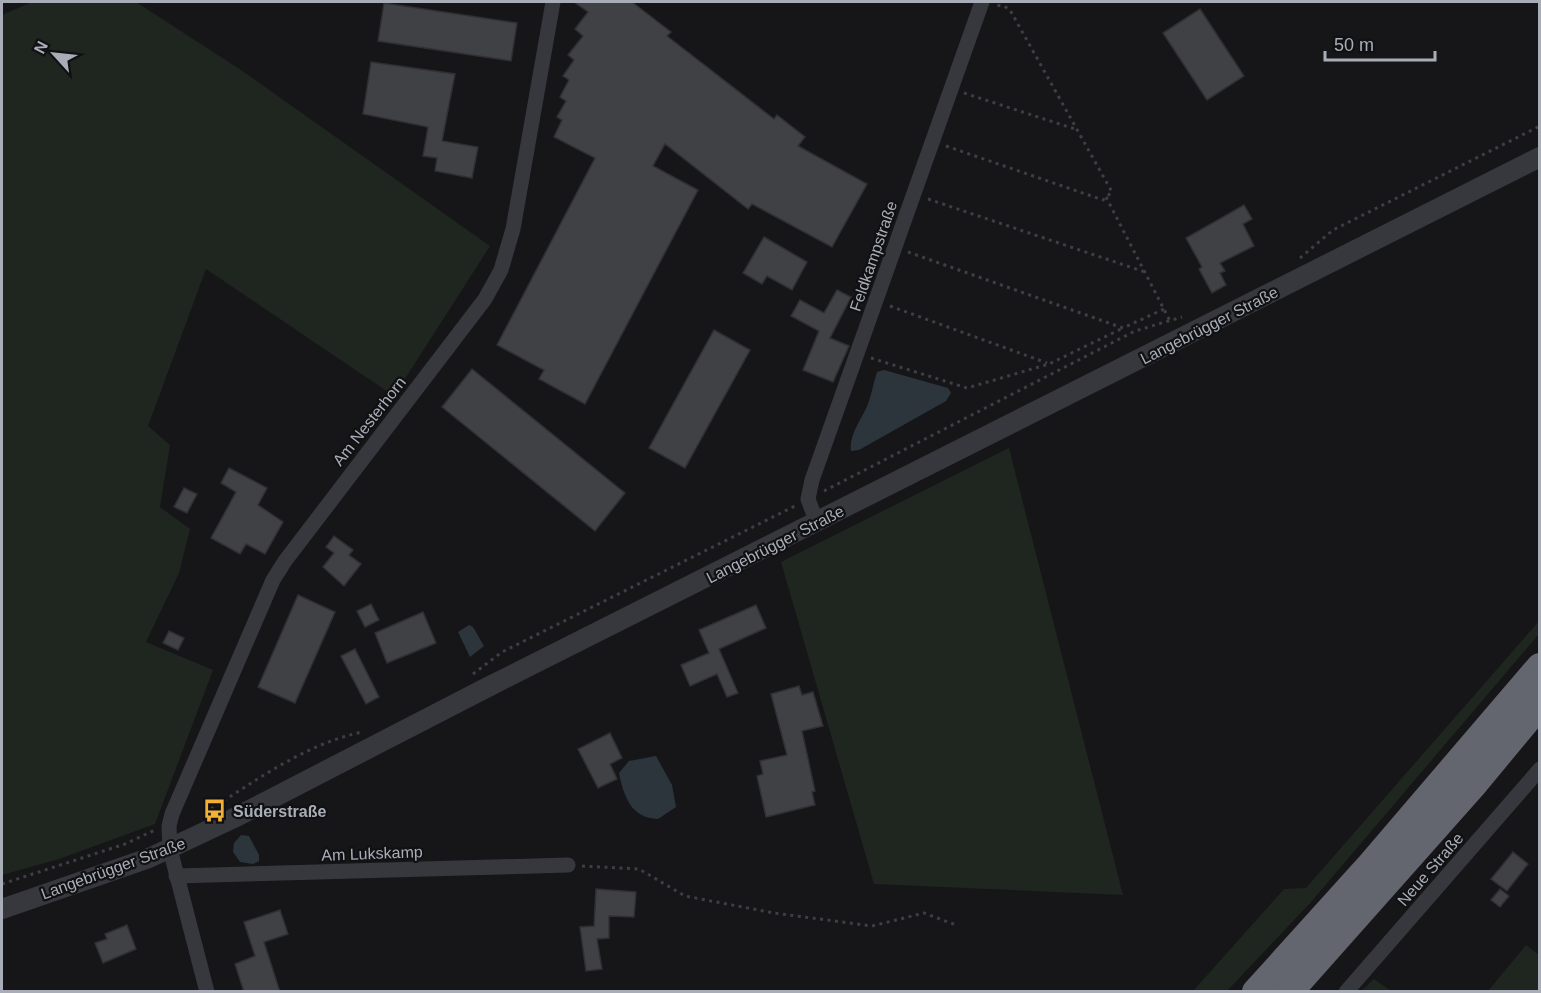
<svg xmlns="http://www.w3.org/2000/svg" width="1541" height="993" viewBox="0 0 1541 993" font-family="Arial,sans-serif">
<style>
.green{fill:#1e261f}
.water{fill:#2c353c}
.building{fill:#404145;stroke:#303034;stroke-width:1.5}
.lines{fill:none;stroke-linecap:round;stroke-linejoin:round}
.path{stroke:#3d3f44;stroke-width:3;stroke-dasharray:3 4.5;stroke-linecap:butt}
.minor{stroke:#37383d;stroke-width:15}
.tertiary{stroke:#37383d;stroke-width:20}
.motorway{stroke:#63666e;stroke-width:28}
.labels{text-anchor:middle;stroke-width:4.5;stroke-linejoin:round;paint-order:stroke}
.street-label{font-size:16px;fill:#a8adb8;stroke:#111113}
.poi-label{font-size:16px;font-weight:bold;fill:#a8adb8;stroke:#111113;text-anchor:start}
</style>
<rect width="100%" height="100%" fill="#161618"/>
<g class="green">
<path d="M32 2H136L241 70 490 246 394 396 206 269 148 426 170 445 160 507 190 529 179 573 146 642 213 670 155 824 59 859 2 875V15Z"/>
<path d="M1009 448 1123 895 874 884 781 562Z"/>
<path d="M1539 621V634L1311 902 1227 991H1193L1284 889 1306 888Z"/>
<path d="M1526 945 1539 955V991H1488Z"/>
<path d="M1374 979 1391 991H1361Z"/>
</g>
<g class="water">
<path d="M884 370 948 388 951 393 946 401 859 450 851 451C849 432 864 417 869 401 872 391 874 382 877 372Z"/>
<path d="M469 625 473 627 484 646 470 657 458 632Z"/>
<path d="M656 756 672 785 676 807 658 819C631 818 624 797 619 773L629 761Z"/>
<path d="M241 835 249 836 259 855V861L253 864 240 862 233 852 234 843Z"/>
</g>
<g class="building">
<path d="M574 2H632L671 32 667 36 774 119 777 115 805 137 798 146 867 184 832 247 752 204 748 209 665 144 653 166 698 190 585 404 539 379 544 370 497 345 595 158 554 137 562 120 557 117 566 101 560 97 569 80 563 76 574 60 568 55 583 36 575 29 588 12Z"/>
<path d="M384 3 517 23 511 61 378 41Z"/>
<path d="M1200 9 1244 76 1207 100 1163 33Z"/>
<path d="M371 62 455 74 442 141 478 147 472 178 435 171 437 158 423 156 428 127 363 114Z"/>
<path d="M1244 205 1252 219 1243 224 1254 246 1220 263 1225 271 1220 273 1226 285 1212 293 1199 269 1202 267 1186 238Z"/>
<path d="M764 237 807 262 792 290 767 276 762 284 743 273Z"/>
<path d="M837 290 851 297 830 338 849 346 833 382 803 370 819 331 791 316 800 300 824 313Z"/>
<path d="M714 330 750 350 685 468 649 448Z"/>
<path d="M472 369 625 493 595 531 442 407Z"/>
<path d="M229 468 267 488 258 505 283 522 265 554 246 544 240 554 211 538 236 492 221 483Z"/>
<path d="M184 488 197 494 187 513 174 507Z"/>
<path d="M334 536 353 550 349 555 361 564 344 586 323 567 334 553 326 547Z"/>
<path d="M298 595 335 612 295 703 258 687Z"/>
<path d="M371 604 379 620 365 627 357 611Z"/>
<path d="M756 605 766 628 719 649 738 693 727 697 717 674 690 686 681 665 709 653 699 630Z"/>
<path d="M423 612 436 643 387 663 375 633Z"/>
<path d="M169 631 184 638 178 650 163 643Z"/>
<path d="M355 649 379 697 366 704 341 656Z"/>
<path d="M799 686 802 695 813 692 823 726 802 731 815 791 812 792 815 805 766 817 757 776 763 774 760 761 787 755 771 694Z"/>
<path d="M610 733 622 758 610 764 617 779 598 788 578 749Z"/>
<path d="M1513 852 1528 864 1507 891 1491 879Z"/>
<path d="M596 889 636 892 634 917 609 916V938L597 939 602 969 586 971 580 927 594 926Z"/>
<path d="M1500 889 1509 896 1500 907 1491 900Z"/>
<path d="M280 910 288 934 264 942 280 992H244L235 964 255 956 244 922Z"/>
<path d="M127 925 136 949 103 963 95 943 107 939 105 934Z"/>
</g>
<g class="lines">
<g class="path">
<path d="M964 93 1075 129"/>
<path d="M946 146 1103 200 1112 192 1010 10 1004 6 994 5"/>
<path d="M1106 197 1170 321"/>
<path d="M928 199 1145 272"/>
<path d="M908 252 1123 328 1164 309"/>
<path d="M1300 258 1333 230 1540 126"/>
<path d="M890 306 1047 363"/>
<path d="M871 358 967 388 1049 364 1123 328"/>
<path d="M824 491 1135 331 1182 317"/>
<path d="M473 674 502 652 797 505"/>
<path d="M211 809C258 779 306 744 362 732"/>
<path d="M582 866 639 869 685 896 774 913 872 926 924 913 956 925"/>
<path d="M2 884 125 844 155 830"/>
</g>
<g class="minor">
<path d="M817 523 808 499 812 480 982 2"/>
<path d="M176 876 568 865"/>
<path d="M207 992 170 849 169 826 172 814 273 580 285 561 485 299 501 270 513 229 553 2"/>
<path d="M1346 992 1540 769"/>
</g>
<path class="tertiary" d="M2 909 149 858 234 818 484 689 1540 157"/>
<g class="motorway">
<path d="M1256 992 1368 868 1540 667"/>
<path d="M1289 992 1472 786 1540 704"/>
</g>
</g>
<defs>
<symbol id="bus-bare" viewBox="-9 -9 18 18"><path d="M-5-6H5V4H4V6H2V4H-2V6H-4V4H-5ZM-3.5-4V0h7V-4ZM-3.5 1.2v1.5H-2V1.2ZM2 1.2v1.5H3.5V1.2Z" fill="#f2b134" stroke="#111113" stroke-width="2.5" paint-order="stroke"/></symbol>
</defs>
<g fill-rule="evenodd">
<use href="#bus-bare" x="198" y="794" width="33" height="33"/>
</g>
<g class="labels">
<g class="street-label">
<text transform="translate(873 256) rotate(-71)" y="6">Feldkampstraße</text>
<text transform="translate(1209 325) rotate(-27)" y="6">Langebrügger Straße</text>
<text transform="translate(369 421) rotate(-52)" y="6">Am Nesterhorn</text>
<text transform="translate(775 544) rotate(-27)" y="6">Langebrügger Straße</text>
<text transform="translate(372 853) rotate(-2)" y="6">Am Lukskamp</text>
<text transform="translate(113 868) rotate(-20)" y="6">Langebrügger Straße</text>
<text transform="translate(1430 869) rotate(-49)" y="6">Neue Straße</text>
</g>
<g class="poi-label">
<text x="233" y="817">Süderstraße</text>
</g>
</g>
<rect width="1541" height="993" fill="none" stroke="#a8adb8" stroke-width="6"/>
<g transform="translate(54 54) rotate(297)" stroke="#111113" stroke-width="4.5" paint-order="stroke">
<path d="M0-4.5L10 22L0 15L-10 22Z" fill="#a8adb8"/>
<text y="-9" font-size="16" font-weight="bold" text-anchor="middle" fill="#a8adb8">N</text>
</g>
<path d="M1325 51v9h110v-9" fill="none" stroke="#a8adb8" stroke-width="3"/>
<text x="1334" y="51" font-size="18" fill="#a8adb8" stroke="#111113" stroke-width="4.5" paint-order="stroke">50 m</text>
</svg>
